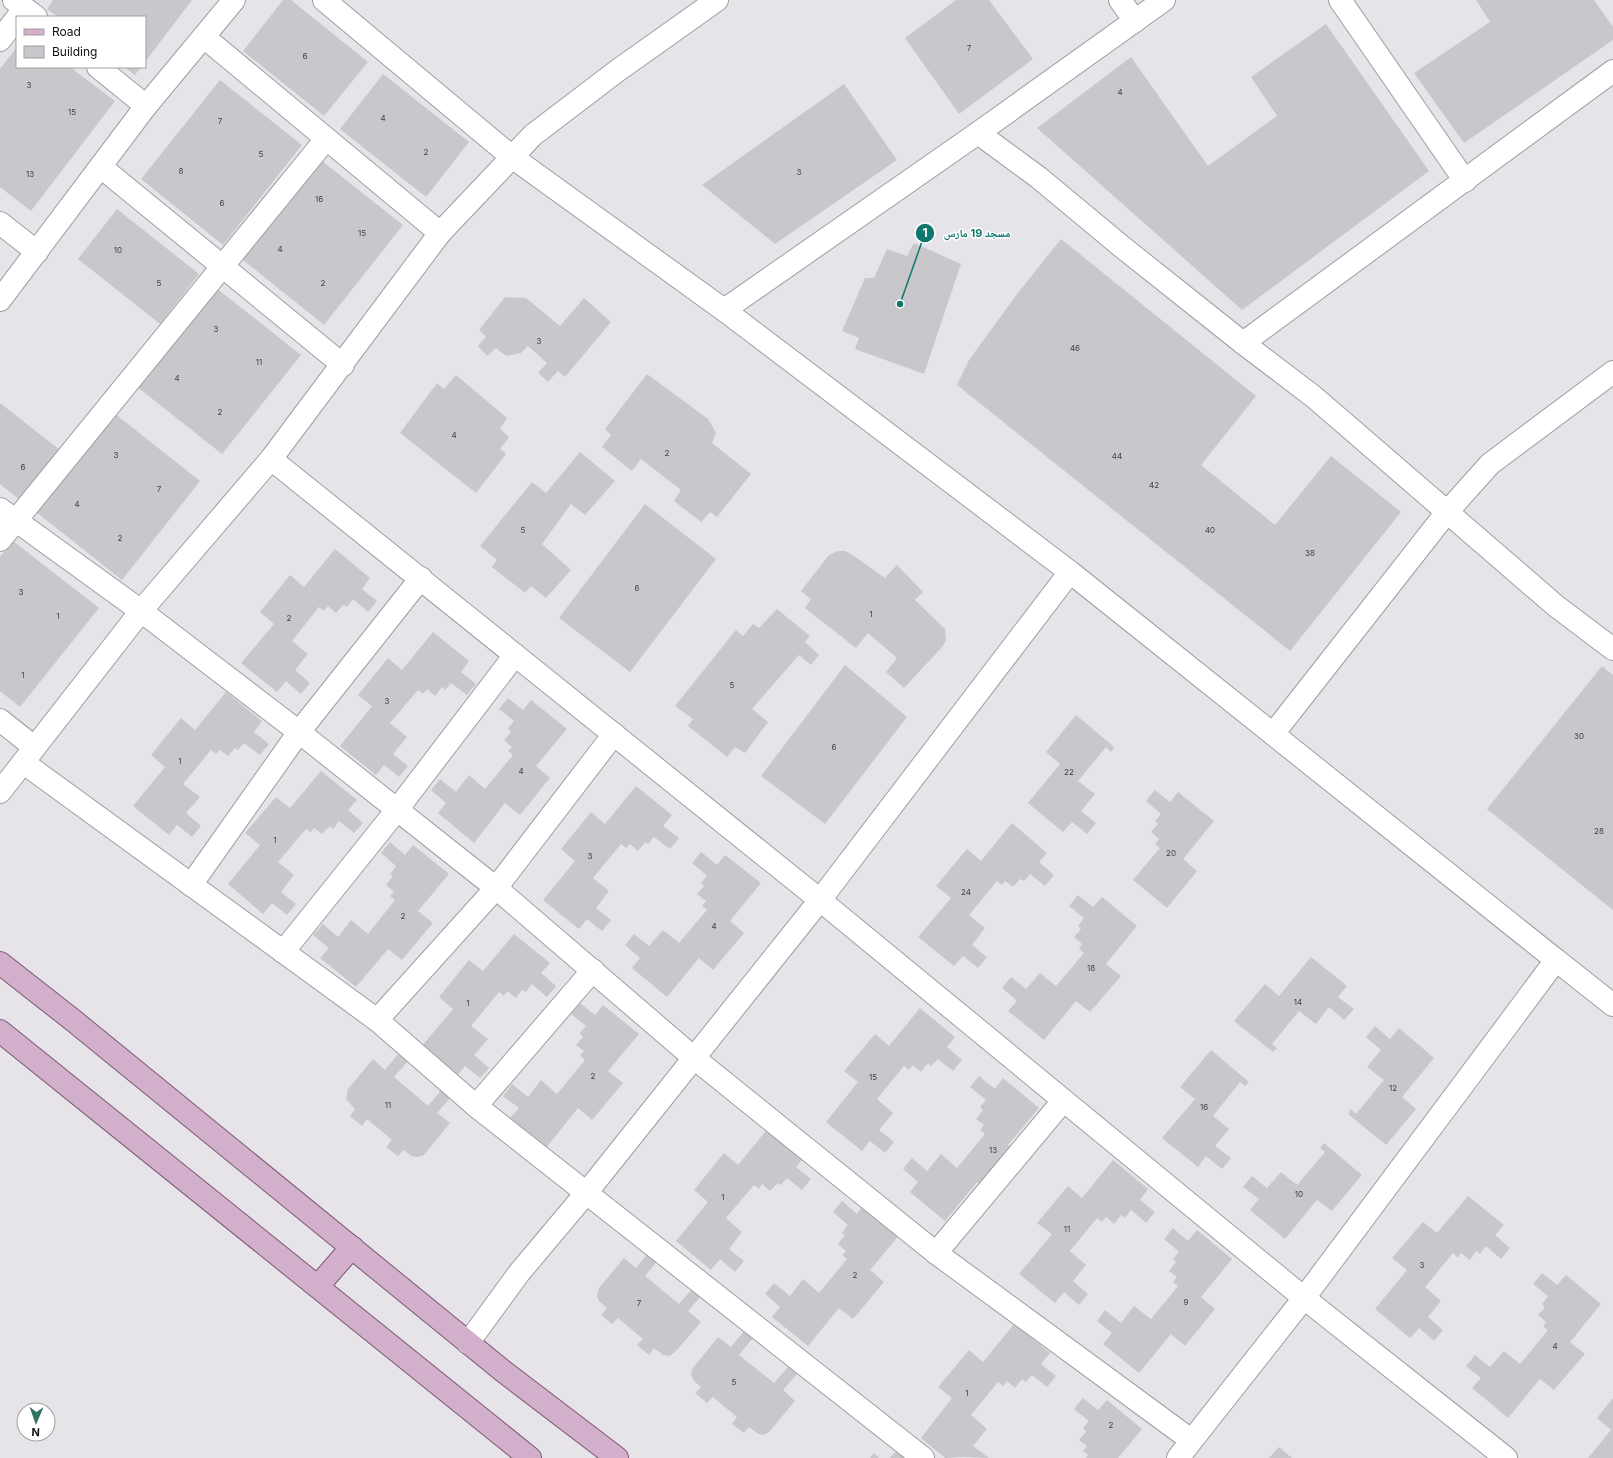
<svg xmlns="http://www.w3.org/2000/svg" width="1613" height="1458" viewBox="0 0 1613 1458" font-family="Inter,'Noto Naskh Arabic',sans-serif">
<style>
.building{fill:#c8c8cc}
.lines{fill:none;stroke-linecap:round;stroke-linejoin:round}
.minor-casing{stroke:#9f9da1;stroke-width:24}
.major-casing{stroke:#7b5775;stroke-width:24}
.minor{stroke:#fff;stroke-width:22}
.major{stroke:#d2b0cc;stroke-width:22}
.labels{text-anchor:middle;stroke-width:3;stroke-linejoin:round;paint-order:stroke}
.number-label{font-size:8px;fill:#403f40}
.leader{fill:none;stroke:#0f766e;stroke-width:1.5}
.callout-dot{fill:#0f766e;stroke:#fff;stroke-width:1.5}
.mark-label{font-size:12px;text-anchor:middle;font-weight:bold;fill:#fff}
.callout-label{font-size:11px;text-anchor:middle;font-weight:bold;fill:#0f766e;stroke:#fff;stroke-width:3;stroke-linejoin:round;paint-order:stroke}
</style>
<rect width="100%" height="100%" fill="#e6e4e8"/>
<g class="building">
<path d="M53,0H192L145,62V17H58L47,9Z"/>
<path d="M283,0H291L368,62L324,116L243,51Z"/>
<path d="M956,0H989L1033,59L959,114L905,38Z"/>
<path d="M1476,0H1594L1613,27V40L1464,143L1414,73L1490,22Z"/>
<path d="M1326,24L1429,171L1242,310L1037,128L1131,57L1208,166L1277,116L1251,77Z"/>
<path d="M17,47V67H70L115,101L31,211L0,187V69Z"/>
<path d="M124,67H141L135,75Z"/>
<path d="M383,74L469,142L426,197L340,129Z"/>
<path d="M220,80L302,145L223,245L141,179Z"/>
<path d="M844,84L897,160L775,244L702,185Z"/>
<path d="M317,157L403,225L324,325L238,256Z"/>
<path d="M117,209L199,274L160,324L78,259Z"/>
<path d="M1061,239L1256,396L1201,465L1275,525L1331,456L1401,512L1290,651L957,385L969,360L1017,294Z"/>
<path d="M914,243L961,264L924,374L855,349L859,338L842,331L865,278H874L887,249L907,256Z"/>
<path d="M215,287L301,355L222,454L136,386Z"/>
<path d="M505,297L526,298L560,326L584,298L611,322L565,377L558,371L548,382L538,373L547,363L528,346L521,353L506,356L496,348L487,356L478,346L486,337L479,330Z"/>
<path d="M647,374L708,419L716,433L712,443L751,474L717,517L710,512L701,522L674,501L681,490L641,459L632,471L602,447L611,435L605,429Z"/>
<path d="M456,375L507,418L500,429L509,437L500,449L506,454L476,493L400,433L437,383L444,389Z"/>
<path d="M0,403L60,450L20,500L0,484Z"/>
<path d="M114,413L200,481L122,580L36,512Z"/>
<path d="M580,452L615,481L585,515L571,504L542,544L571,570L546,598L531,586L525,593L492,567L497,560L480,546L532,482L546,493Z"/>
<path d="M645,504L716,559L630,672L559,618Z"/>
<path d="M13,541L99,608L20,707L0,691V557Z"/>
<path d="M335,549L370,578L362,589L377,601L368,612L353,599L347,607L343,605L336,613L328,606L324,611L319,607L292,641L308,654L295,670L310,683L301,694L286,681L277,692L241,663L274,624L260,612L290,575L304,587Z"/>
<path d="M845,551L851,554L885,578L897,565L923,592L915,600L945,629L946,640L943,646L904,688L886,672L897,658L868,633L856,648L805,608L811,599L801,591L829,555L838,551Z"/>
<path d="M777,609L810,636L805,642L819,655L811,665L799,655L752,709L768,722L745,753L735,747L727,757L688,726L693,719L675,706L736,630L743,636L753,624L759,628Z"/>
<path d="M433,632L469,661L461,672L476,684L467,695L451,683L445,690L442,687L435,696L427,689L423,694L418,690L390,723L407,737L393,754L408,766L399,777L384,765L376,775L340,746L372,706L358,695L388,658L402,670Z"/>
<path d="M845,665L907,717L825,824L761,776Z"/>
<path d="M1602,666L1613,675V910L1487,809Z"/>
<path d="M226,692L262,721L254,732L269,744L260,755L244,743L238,750L235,748L228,756L220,750L216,754L211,750L183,784L200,797L186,813L201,826L192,837L177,825L169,835L133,806L165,767L151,755L181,718L195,730Z"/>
<path d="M508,698L523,710L531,700L567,729L536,766L550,778L520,815L505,803L474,843L438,813L446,803L431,790L440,779L456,792L469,775L485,789L513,755L508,751L512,747L504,740L511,732L508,728L514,721L499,709Z"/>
<path d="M1076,715L1114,747L1111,752L1106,747L1078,781L1095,794L1081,811L1096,823L1087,834L1072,822L1063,832L1028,803L1060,764L1046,752Z"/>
<path d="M321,771L357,800L348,810L363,823L354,833L339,821L333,829L330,826L322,834L314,828L311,832L306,829L278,862L294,875L281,892L296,904L287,915L272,903L263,914L228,884L260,845L245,833L276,797L290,808Z"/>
<path d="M636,786L672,815L663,826L679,838L670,849L654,837L648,844L645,842L638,851L630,844L626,848L621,844L593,878L609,891L596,908L611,920L602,931L587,919L579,929L543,900L575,861L561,849L591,812L605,824Z"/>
<path d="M1155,790L1170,802L1178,792L1214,821L1183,859L1197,871L1167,908L1133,880L1160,848L1155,844L1159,839L1151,832L1158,824L1155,821L1161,814L1146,801Z"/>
<path d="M1012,823L1047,853L1039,862L1054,875L1045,886L1030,874L1024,881L1020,879L1013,887L1005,881L1002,885L997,881L969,915L985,928L972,945L987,957L978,968L963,956L954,966L918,937L951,898L936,886L967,849L981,861Z"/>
<path d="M390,842L405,855L413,845L449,874L418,911L433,923L402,960L388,949L356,987L320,958L329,948L313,935L323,924L338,937L351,920L368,934L395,900L390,896L394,892L386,885L393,876L390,874L396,866L381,853Z"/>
<path d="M701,852L717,865L725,855L761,883L730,921L744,933L713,970L699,958L667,997L632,968L640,958L625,945L634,934L649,946L663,930L679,943L707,910L702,906L706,901L697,894L704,886L701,883L707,876L692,863Z"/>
<path d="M1078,895L1093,907L1102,897L1137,926L1106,964L1121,976L1090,1012L1076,1001L1044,1040L1008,1011L1017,1001L1002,988L1011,977L1026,989L1040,973L1056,986L1084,953L1079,949L1082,944L1074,937L1081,929L1078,926L1084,918L1069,906Z"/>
<path d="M514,934L550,963L541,973L556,986L547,997L532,984L526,992L522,990L516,998L507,991L504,996L499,992L471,1026L488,1039L474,1055L489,1068L480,1078L465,1066L456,1077L421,1047L453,1009L439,997L469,960L483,971Z"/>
<path d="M1311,957L1347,986L1338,997L1354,1009L1344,1020L1329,1007L1316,1024L1299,1011L1272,1044L1277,1048L1273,1052L1234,1021L1265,984L1279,996Z"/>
<path d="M580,1003L595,1015L603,1005L639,1034L608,1071L623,1083L592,1120L578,1108L546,1148L510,1118L519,1108L503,1096L512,1084L528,1097L541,1080L557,1094L585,1060L580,1056L584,1051L576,1045L583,1037L580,1033L586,1026L571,1014Z"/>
<path d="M920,1008L955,1037L947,1047L962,1060L953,1071L938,1059L931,1066L928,1063L921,1072L913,1065L909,1070L904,1066L877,1099L893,1113L879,1130L894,1142L885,1153L870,1141L862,1151L826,1122L858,1082L844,1071L875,1034L889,1046Z"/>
<path d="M1375,1026L1390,1039L1399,1028L1434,1058L1402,1097L1416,1109L1386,1145L1348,1114L1351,1109L1356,1114L1384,1080L1367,1067L1381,1050L1366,1037Z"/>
<path d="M1211,1050L1249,1082L1245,1086L1240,1082L1213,1116L1229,1129L1215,1146L1231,1158L1222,1169L1206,1156L1198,1167L1162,1138L1195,1099L1180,1087Z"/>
<path d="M399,1053L408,1061L394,1077L428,1106L442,1089L451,1097L437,1113L450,1123L424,1155L418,1157L411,1156L404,1150L398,1156L386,1147L392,1140L367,1119L362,1126L350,1116L355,1109L346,1099L348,1089L373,1059L385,1070Z"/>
<path d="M979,1076L995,1089L1003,1078L1039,1108L1008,1145L1022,1157L992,1194L977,1182L945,1221L910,1192L918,1182L903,1169L912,1158L927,1171L941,1154L957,1168L985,1134L980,1130L984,1125L976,1119L983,1110L980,1107L986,1100L970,1087Z"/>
<path d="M769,1127L805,1156L796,1167L811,1179L802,1190L787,1178L781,1185L778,1183L770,1191L762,1184L759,1189L754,1185L726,1218L742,1232L729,1249L744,1261L735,1272L720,1259L711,1270L676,1241L708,1202L694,1190L724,1153L738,1165Z"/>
<path d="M1324,1143L1362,1175L1332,1211L1317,1200L1285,1239L1250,1210L1259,1199L1243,1187L1252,1176L1267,1188L1281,1172L1297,1185L1325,1152L1320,1148Z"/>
<path d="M1113,1160L1148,1189L1140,1200L1155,1212L1146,1223L1131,1210L1125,1218L1121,1215L1114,1224L1106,1217L1102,1222L1097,1218L1070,1251L1086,1265L1073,1281L1088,1294L1079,1305L1064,1292L1055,1303L1019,1274L1052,1234L1037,1223L1068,1186L1082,1198Z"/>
<path d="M1468,1196L1504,1225L1495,1235L1510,1248L1501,1259L1486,1246L1480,1254L1476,1251L1470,1260L1461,1253L1458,1258L1453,1253L1425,1287L1441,1301L1428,1317L1443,1330L1434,1341L1419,1328L1410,1338L1375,1309L1407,1270L1392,1258L1423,1222L1437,1233Z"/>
<path d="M842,1201L857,1214L865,1203L901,1233L870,1270L884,1282L853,1319L839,1308L808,1346L772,1317L780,1307L765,1294L774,1283L790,1296L803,1279L819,1293L847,1259L842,1255L846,1251L838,1244L845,1235L842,1233L848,1225L833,1212Z"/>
<path d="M1173,1228L1188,1241L1197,1230L1232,1259L1201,1297L1215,1309L1185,1346L1171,1334L1139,1373L1103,1344L1112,1333L1097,1321L1105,1310L1121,1323L1134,1306L1151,1319L1178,1286L1173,1282L1177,1277L1169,1271L1176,1262L1173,1259L1179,1252L1164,1239Z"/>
<path d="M650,1251L659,1259L645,1276L679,1304L693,1288L702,1295L688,1311L701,1322L675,1352L669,1356L663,1355L654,1348L649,1355L637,1345L643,1339L618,1318L612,1324L601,1315L607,1308L599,1301L597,1296L599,1288L624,1258L636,1268Z"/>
<path d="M1542,1273L1557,1285L1566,1275L1601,1304L1570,1342L1585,1354L1554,1390L1540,1379L1508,1418L1472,1388L1481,1378L1466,1366L1475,1355L1490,1367L1504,1351L1520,1364L1548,1330L1543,1327L1546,1322L1538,1315L1545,1307L1542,1304L1548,1296L1533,1284Z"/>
<path d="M1014,1324L1050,1353L1041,1364L1056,1376L1047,1387L1032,1375L1026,1382L1022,1379L1015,1388L1007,1381L1003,1386L998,1382L971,1415L987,1429L973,1446L989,1458L964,1457L945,1458L921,1438L952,1398L938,1387L969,1350L983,1362Z"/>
<path d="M745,1330L753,1338L739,1355L774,1383L788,1367L797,1374L783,1390L795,1401L770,1431L764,1435L758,1434L749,1427L744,1433L732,1424L737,1417L713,1397L707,1403L695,1393L701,1387L694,1381L691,1375L692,1369L718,1337L731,1347Z"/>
<path d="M1083,1398L1098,1410L1107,1400L1142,1429L1118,1458H1086L1088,1455L1083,1451L1087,1446L1079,1440L1086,1432L1083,1428L1089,1421L1074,1409Z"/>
<path d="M1613,1398V1458H1588L1611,1430L1597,1418Z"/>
<path d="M900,1447L906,1458H890Z"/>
<path d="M1279,1447L1292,1458H1269Z"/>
<path d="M874,1453L879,1458H870Z"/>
</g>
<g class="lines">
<g class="minor-casing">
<g id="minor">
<path d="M14,0L36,17"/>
<path d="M324,0L512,157L724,310L1070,572L1556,960L1304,1298L1178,1458"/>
<path d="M1120,0L1135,21"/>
<path d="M1340,0L1465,181"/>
<path d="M204,37L440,233"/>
<path d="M0,40L17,18"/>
<path d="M98,67L146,106"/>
<path d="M978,133L1038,177L1121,246L1243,343L1314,397L1556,606L1613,649"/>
<path d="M101,167L343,365"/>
<path d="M0,223L37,252"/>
<path d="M0,300L146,106L234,0"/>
<path d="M724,310L978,133L1164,0"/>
<path d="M1243,343L1613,71"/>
<path d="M271,459L820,900L1304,1298L1506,1458"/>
<path d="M0,509L141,611L299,732L496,888L694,1058L936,1253L1191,1440"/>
<path d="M0,540L326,139"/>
<path d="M0,720L34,747"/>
<path d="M1273,734L1447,512L1490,464L1613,372"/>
<path d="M24,763L377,1020L476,1106L923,1458"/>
<path d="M0,792L141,611L271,459L440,233L533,135L617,71L717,0"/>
<path d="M191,885L299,732L421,578"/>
<path d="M283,952L396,811L515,655"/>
<path d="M1556,960L1613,1005"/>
<path d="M377,1020L496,888L614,734"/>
<path d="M476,1106L593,970"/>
<path d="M936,1253L1063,1101"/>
<path d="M468,1343L519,1273L587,1192L820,900L1070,572"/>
</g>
</g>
<g class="major-casing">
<g id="major">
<path d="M0,963L74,1021L503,1371L617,1458"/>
<path d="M0,1031L530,1458"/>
<path d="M318,1286L352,1247"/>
</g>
</g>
<use href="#minor" class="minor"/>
<use href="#major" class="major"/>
</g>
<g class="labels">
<g class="number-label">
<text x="969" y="51">7</text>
<text x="305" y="59">6</text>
<text x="29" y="88">3</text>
<text x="1120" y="95">4</text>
<text x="72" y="115">15</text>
<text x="383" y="121">4</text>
<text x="220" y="124">7</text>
<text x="426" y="155">2</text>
<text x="261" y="157">5</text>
<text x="181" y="174">8</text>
<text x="799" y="175">3</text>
<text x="30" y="177">13</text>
<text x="319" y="202">16</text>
<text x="222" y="206">6</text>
<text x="362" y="236">15</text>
<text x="280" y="252">4</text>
<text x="118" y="253">10</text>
<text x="159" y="286">5</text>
<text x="323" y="286">2</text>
<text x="216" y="332">3</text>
<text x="539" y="344">3</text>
<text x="1075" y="351">46</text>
<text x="259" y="365">11</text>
<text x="177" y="381">4</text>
<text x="220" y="415">2</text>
<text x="454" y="438">4</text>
<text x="667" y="456">2</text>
<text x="116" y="458">3</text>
<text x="1117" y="459">44</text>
<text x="23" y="470">6</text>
<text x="1154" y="488">42</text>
<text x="159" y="492">7</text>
<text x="77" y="507">4</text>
<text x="523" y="533">5</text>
<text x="1210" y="533">40</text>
<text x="120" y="541">2</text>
<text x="1310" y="556">38</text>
<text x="637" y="591">6</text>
<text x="21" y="595">3</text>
<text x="871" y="617">1</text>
<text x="58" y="619">1</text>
<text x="289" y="621">2</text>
<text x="23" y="678">1</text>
<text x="732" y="688">5</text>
<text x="387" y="704">3</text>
<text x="1579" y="739">30</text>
<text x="834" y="750">6</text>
<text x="180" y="764">1</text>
<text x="521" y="774">4</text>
<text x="1069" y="775">22</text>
<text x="1599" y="834">28</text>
<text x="275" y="843">1</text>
<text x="1171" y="856">20</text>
<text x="590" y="859">3</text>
<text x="966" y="895">24</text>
<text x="403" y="919">2</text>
<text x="714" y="929">4</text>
<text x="1091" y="971">18</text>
<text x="1298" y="1005">14</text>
<text x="468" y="1006">1</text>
<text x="593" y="1079">2</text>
<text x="873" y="1080">15</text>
<text x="1393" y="1091">12</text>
<text x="388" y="1108">11</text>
<text x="1204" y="1110">16</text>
<text x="993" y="1153">13</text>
<text x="1299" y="1197">10</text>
<text x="723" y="1200">1</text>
<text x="1067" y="1232">11</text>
<text x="1422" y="1268">3</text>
<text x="855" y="1278">2</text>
<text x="1186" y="1305">9</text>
<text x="639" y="1306">7</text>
<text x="1555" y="1349">4</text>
<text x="734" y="1385">5</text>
<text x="967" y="1396">1</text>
<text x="1111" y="1428">2</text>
</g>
</g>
<path class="leader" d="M900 304L925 233"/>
<g class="callout-dot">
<circle cx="900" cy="304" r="4"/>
<circle cx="925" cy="233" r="10"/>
</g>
<g class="mark-label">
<text x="925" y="237">1</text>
</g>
<g class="callout-label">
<text x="977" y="237">مسجد 19 مارس</text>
</g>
<rect x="16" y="16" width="130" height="52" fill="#ffffff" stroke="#a0a0a0"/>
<rect x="24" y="29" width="20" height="6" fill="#d2b0cc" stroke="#a0a0a0"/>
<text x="52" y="36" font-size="12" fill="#121112">Road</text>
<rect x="24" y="46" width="20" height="12" fill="#c8c8cc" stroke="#a0a0a0"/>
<text x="52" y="56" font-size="12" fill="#121112">Building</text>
<g transform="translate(36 1422) rotate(182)"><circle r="19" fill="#ffffff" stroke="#a0a0a0"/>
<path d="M0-3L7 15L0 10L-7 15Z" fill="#307263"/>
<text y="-6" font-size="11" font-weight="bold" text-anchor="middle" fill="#121112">N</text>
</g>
</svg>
